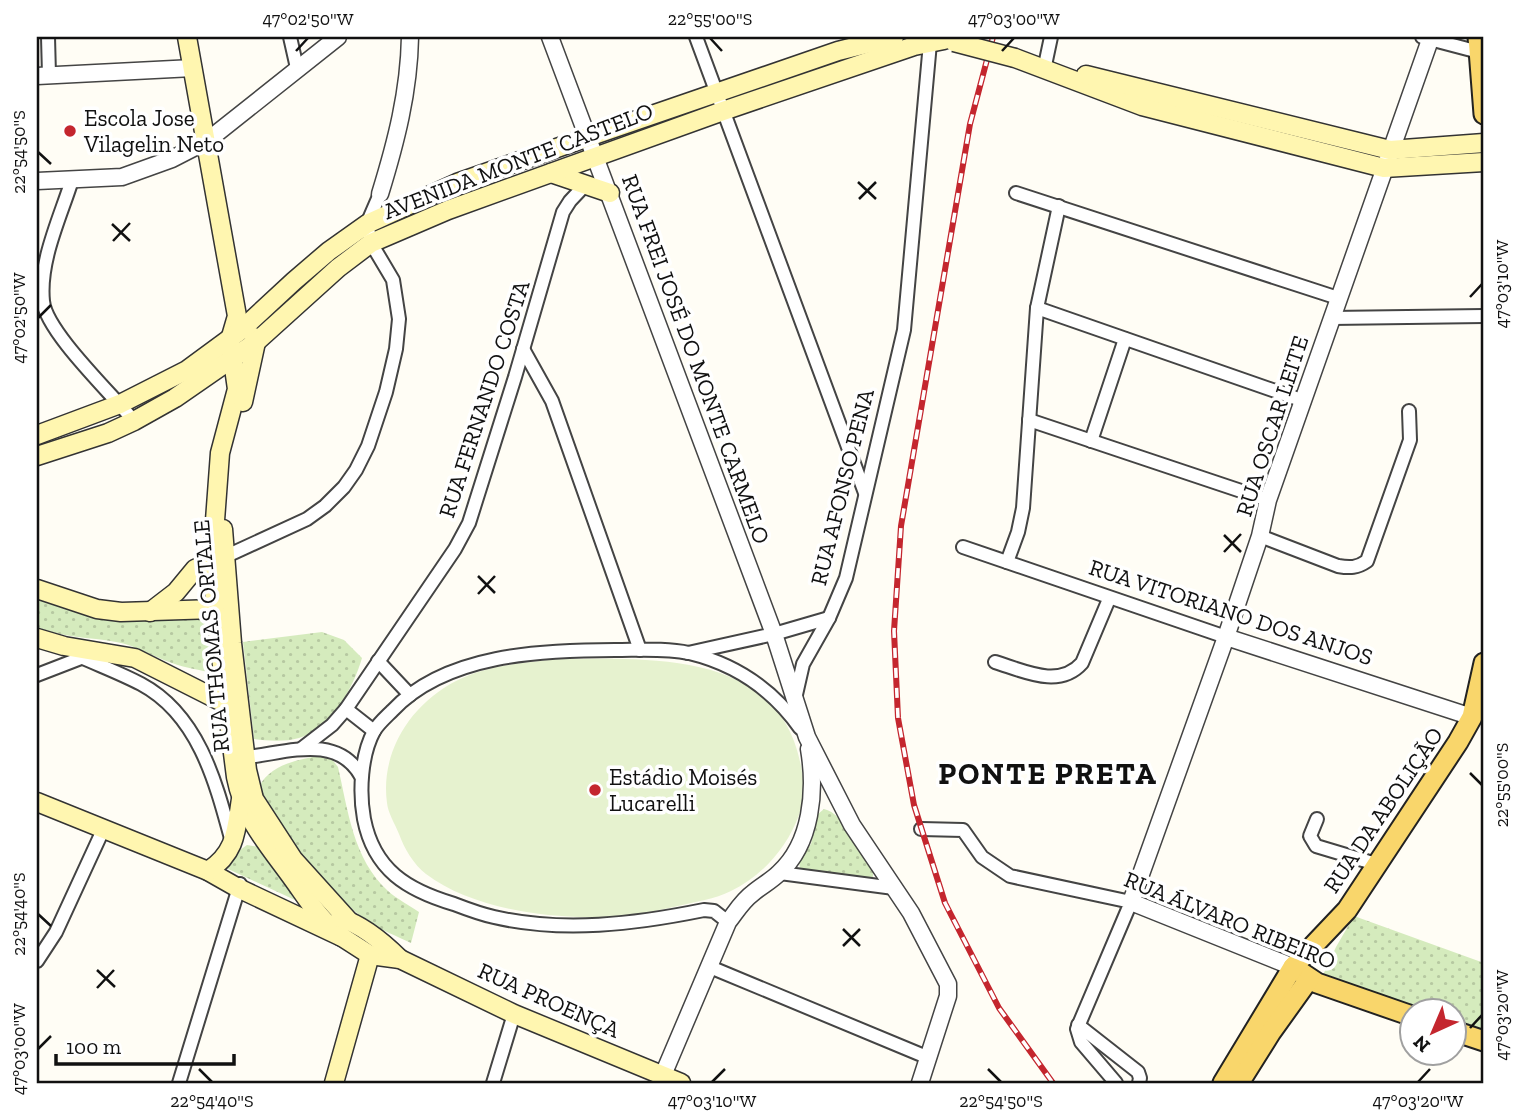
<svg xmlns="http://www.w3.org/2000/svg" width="1521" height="1120" viewBox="0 0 1521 1120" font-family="'Zilla Slab',serif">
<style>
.park{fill:url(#park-dots)}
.pitch{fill:#e6f2cf}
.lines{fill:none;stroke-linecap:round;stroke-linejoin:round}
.minor-casing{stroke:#444;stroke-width:16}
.tertiary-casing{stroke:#444;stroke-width:19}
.secondary-casing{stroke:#333;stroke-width:21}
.primary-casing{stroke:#222;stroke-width:23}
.minor{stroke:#fff;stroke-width:12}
.tertiary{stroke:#fff;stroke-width:16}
.secondary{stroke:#fff6b0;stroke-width:18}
.primary{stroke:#f9d66b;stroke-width:19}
.rail-casing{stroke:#c4262e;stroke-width:6}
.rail{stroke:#fff;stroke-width:3.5;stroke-dasharray:10;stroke-linecap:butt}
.secondary-bridge-casing{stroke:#333;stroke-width:21;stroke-linecap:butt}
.secondary-bridge{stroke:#fff6b0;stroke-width:18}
.ticks{fill:none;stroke:#111;stroke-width:2.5}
.poi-dot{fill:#c4262e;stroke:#fff;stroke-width:2.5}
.labels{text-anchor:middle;stroke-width:7;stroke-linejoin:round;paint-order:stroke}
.poi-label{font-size:23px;fill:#111;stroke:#fff;text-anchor:start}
.street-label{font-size:23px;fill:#111;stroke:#fff}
.district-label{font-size:30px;font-weight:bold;letter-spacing:2px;fill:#111;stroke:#fff}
.neatline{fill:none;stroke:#111;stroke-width:2.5}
.ticks-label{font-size:18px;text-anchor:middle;fill:#111}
</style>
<defs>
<pattern id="park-dots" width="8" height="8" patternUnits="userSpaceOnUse" patternTransform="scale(1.75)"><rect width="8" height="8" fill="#d5ebbd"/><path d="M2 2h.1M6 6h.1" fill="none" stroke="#b6c8a1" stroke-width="1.8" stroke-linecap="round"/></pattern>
</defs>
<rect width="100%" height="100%" fill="#fffdf5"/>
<g class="park">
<path d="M37,596L207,615L214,673C200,670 185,668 172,663C153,657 136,645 116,642C89,637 63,638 37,627Z"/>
<path d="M322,632L344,640L362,658C353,688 332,728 299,738C285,742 268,741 254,739L243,642Z"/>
<path d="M323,755L331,758L338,767C348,810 353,859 388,891C397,899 409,905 419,912L411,943C397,936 380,930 367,921C329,893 275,830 259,787C271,763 299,760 323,755Z"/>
<path d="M824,809C844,813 862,854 873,871V877L868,881L805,874L800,869L799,861L811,844L818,814Z"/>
<path d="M247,845L260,847L268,856L295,900L226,868L236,853Z"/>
<path d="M1354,916L1484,963V1034L1455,1023L1454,1012L1422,1011L1323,975L1336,947Z"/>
</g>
<path class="pitch" d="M558,659C641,659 767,649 797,750C803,771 807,794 799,815C787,848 762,876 731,891C715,899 695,902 678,906C663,909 649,913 634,914C572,923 477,913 426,874C414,865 404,848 399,834C395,824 388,813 387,803C380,752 411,704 456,681C487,665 523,663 558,659Z"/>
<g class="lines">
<g class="minor-casing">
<g id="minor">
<path d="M48,37L49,75"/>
<path d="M290,37L297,68"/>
<path d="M696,37L865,493"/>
<path d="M1422,37L1479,52"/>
<path d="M1044,70L1051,37"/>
<path d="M72,180C60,218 39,261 43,301C46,332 113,395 134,421"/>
<path d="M1016,193L1338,298"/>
<path d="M1037,308L1304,401"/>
<path d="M1331,318L1484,316"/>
<path d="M523,349L552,401L640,650"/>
<path d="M1029,420L1268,500"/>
<path d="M1091,441L1125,339"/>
<path d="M1260,536L1338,566C1350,568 1357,568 1367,561L1410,440L1409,411"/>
<path d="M963,547L1226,637"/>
<path d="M220,559L307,519L325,506L344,487L356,470L368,446L386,392L396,349L399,319L393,280L371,243L367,224L380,194"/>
<path d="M1007,562L1018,532L1023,508L1037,308L1059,206"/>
<path d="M688,653L774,634L829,618"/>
<path d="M81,657C101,666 122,674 141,684C199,715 216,783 232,842"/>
<path d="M378,661L410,695"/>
<path d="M995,662C1024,671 1059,689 1082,663L1109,599"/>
<path d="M37,675L81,658L84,650"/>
<path d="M795,699L803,664L829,618L846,578L904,330L930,43"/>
<path d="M346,709L374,731"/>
<path d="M301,749L332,725L346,709L455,549L469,523L515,377L563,212L570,201L586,184"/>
<path d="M242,753L247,757C286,753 337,733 361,776"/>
<path d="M1317,819L1310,836L1316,846L1376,864"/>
<path d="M921,829L963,830L982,857L1010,876L1131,902L1077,1029L1081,1042L1116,1083"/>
<path d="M780,873L894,888"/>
<path d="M728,922L714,911L704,910C635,924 563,933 494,917C480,914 467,909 454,904C407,890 374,870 364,819C359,792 361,755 374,731C378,724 386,717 392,711C445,654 542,650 615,650C639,650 666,648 689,653C735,664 773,690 800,728"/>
<path d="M37,961L56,932L103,830"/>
<path d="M710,967L929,1058"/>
<path d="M1078,1025L1138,1072L1140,1078L1139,1083"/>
<path d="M179,1083L240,884"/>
<path d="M493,1083L514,1014"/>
</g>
</g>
<g class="tertiary-casing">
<g id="tertiary">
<path d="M550,37L774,634L807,737L852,825L911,913L948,984V996L920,1083"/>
<path d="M37,76L193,68"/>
<path d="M37,181L122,177L172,159L207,141L338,37"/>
<path d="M380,194C396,142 409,92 410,37"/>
<path d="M1226,637L1472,717"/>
<path d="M1293,967L1131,902L1226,637L1260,536L1268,500L1431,37"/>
<path d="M663,1075L728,922C736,912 742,901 753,893C761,886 771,881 779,873C812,843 816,790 809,749"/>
</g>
</g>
<g class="secondary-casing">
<g id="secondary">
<path d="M187,37L237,316L230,340L237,389L220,453L212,561L217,626L236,777C244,818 266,842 290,875C307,898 319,920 342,937"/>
<path d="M1015,58L1142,106L1384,168L1484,162"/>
<path d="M1086,75L1390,150L1484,143"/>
<path d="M551,173L610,193"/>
<path d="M243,402L256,342L254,337"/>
<path d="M37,435L120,404L187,370L240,331L294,281L329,251L367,224L457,183L588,137L838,51L894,37"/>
<path d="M37,456L108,433L134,421L175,398L256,342L338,268L371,243L448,210L723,111L914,46L944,40"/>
<path d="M223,529L232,643L247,770L254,799L293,859L349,921"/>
<path d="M37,589L97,609L121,612L215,609"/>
<path d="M150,612L176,592L195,569L212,561"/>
<path d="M37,638L64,646L135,658L226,704"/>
<path d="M37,802L208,871L238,888L342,937L370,955L400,959L514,1014L681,1083"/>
<path d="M208,871C236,853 236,831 241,799"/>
<path d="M340,918C363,925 383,942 400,959"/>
<path d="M334,1083L370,955"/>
</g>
</g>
<g class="primary-casing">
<g id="primary">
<path d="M1478,37L1484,114"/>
<path d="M1293,967L1317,983L1412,1016"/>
<path d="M1454,1031L1484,1041"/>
<path d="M1223,1083L1293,967L1347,910L1458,742L1472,717L1484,663"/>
<path d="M1239,1083L1271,1032L1309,979"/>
</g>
</g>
<use href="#minor" class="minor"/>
<use href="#tertiary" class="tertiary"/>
<use href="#secondary" class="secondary"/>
<use href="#primary" class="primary"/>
<g class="rail-casing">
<path id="rail" d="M993,37L970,124L901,526L894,631L898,718L914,805L945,903L999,1008L1053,1083"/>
</g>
<use href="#rail" class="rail"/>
<g class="secondary-bridge-casing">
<path id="secondary-bridge" d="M954,42L1015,58"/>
</g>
<use href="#secondary-bridge" class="secondary-bridge"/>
</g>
<path class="ticks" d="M710,38L722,51M296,51L308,38M1002,51L1014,38M38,152L51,164M858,182L876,199M859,199L876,182M112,224L130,241M113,241L130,223M1470,297L1482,284M38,318L51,305M1224,535L1241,552M1224,552L1241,534M478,576L495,593M478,594L495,576M1470,773L1482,785M38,914L51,926M843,929L860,946M843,946L860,929M97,970L115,987M97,988L114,970M1470,1028L1482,1015M38,1049L51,1036M199,1069L212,1082M988,1069L1001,1082M712,1082L725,1069M1418,1082L1430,1069"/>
<g class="poi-dot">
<circle cx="70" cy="131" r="7"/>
<circle cx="595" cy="790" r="7"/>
</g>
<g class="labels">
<g class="poi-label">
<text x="84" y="126">Escola Jose<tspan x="84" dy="26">Vilagelin Neto</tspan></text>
<text x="609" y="785">Estádio Moisés<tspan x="609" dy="26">Lucarelli</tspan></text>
</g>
<g class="street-label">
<text transform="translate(518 161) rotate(-21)" y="8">AVENIDA MONTE CASTELO</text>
<text transform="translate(696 359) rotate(70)" y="8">RUA FREI JOSÉ DO MONTE CARMELO</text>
<text transform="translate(484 399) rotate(-72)" y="8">RUA FERNANDO COSTA</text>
<text transform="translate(1272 426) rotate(-72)" y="8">RUA OSCAR LEITE</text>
<text transform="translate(842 487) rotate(-76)" y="8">RUA AFONSO PENA</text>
<text transform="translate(1231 612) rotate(18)" y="8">RUA VITORIANO DOS ANJOS</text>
<text transform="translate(211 636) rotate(-95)" y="8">RUA THOMAS ORTALE</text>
<text transform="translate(1383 810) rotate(-56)" y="8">RUA DA ABOLIÇÃO</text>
<text transform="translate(1230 920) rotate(22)" y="8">RUA ÁLVARO RIBEIRO</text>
<text transform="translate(549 1000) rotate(24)" y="8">RUA PROENÇA</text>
</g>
<g class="district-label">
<text x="1048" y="784">PONTE PRETA</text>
</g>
</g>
<rect width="1521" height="1120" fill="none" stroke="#ffffff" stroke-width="77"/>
<g transform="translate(1433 1032) rotate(224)"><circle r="33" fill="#ffffff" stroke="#a0a0a0" stroke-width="2"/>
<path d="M0-5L12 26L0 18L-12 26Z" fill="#c4262e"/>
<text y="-10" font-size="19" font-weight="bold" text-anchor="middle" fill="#111111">N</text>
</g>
<path d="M56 1054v10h178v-10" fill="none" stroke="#111111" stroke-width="3.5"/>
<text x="66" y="1054" font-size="21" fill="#111111" stroke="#ffffff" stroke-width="5" paint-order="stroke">100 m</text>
<rect x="38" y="38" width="1444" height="1044" class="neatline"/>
<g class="ticks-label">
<text x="308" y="25">47°02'50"W</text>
<text x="710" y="25">22°55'00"S</text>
<text x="1014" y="25">47°03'00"W</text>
<text transform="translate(19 152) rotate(-90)" y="6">22°54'50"S</text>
<text transform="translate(1502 284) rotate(-90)" y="6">47°03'10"W</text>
<text transform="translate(19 318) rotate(-90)" y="6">47°02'50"W</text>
<text transform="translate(1502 785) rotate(-90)" y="6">22°55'00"S</text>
<text transform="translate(19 914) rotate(-90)" y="6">22°54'40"S</text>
<text transform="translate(1502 1015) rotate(-90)" y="6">47°03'20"W</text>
<text transform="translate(19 1049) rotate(-90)" y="6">47°03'00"W</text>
<text x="212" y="1107">22°54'40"S</text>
<text x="712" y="1107">47°03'10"W</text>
<text x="1001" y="1107">22°54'50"S</text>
<text x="1418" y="1107">47°03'20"W</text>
</g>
</svg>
